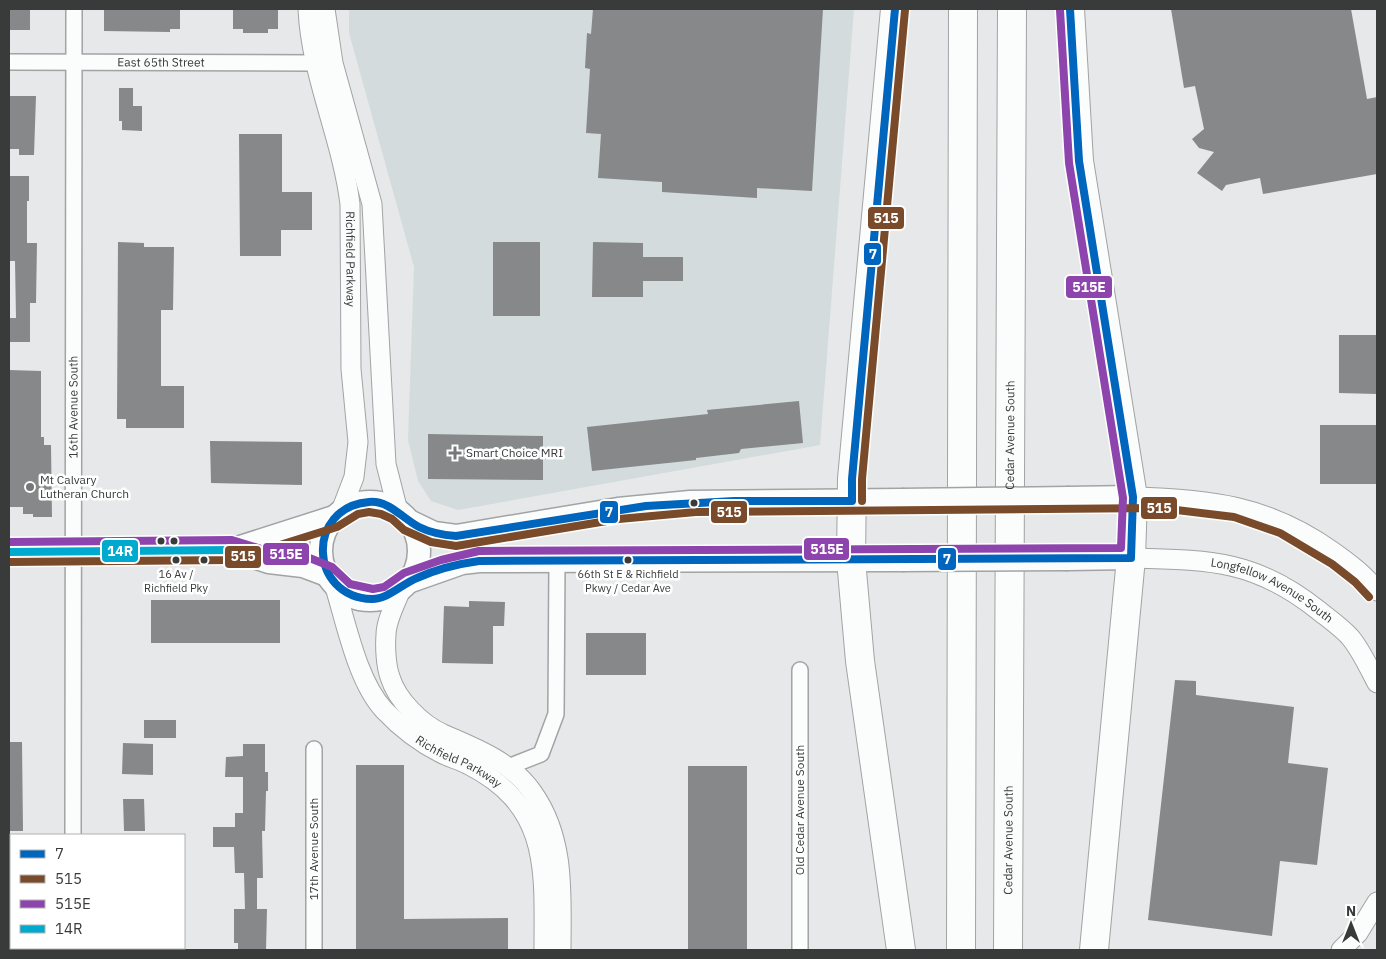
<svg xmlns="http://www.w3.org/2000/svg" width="1386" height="959" viewBox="0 0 1386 959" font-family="'IBM Plex Sans',sans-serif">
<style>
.built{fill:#d3dbdd}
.building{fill:#868889}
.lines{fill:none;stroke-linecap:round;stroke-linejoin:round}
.minor-casing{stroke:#a2a3a4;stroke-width:18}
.tertiary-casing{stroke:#a2a3a4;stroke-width:21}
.secondary-casing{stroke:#a2a3a4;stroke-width:25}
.motorway-casing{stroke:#a2a3a4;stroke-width:30}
.minor{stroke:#fbfcfc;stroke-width:15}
.tertiary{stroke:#fbfcfc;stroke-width:19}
.secondary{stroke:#fbfcfc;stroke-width:22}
.motorway{stroke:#fbfcfc;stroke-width:28}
.secondary-bridge-casing{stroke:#a2a3a4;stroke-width:25;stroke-linecap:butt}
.secondary-bridge{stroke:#fbfcfc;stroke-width:22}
.bus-1-casing{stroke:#fff;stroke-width:11}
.bus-2-casing{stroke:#fff;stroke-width:11}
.bus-3-casing{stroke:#fff;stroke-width:11}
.bus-4-casing{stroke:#fff;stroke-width:11}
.bus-1{stroke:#0065bd;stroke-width:8}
.bus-2{stroke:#7a4b2a;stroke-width:8}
.bus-3{stroke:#8e44ad;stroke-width:8}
.bus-4{stroke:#00a9ce;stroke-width:8}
.poi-dot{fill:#767878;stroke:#fff;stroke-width:2}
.bus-dot{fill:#393b3b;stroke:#fff;stroke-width:2}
.labels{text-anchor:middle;stroke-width:5;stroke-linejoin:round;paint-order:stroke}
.bus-label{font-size:11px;fill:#393b3b;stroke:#fff}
.street-label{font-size:12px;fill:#393b3b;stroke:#fff}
.poi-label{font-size:12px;fill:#393b3b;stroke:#fff;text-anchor:start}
.line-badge{stroke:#fff;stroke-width:2}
.badge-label{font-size:14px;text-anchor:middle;font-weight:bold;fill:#fff}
</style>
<rect width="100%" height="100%" fill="#e6e8e9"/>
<path class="built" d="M349,9H854L820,445L458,510L431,501L418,481L408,440L414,267L349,33Z"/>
<g class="building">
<rect x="9" y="9" width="21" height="21"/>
<path d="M104,9H180V29H170V32L104,31Z"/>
<path d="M233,9H278V29H268V33H243V29H233Z"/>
<path d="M593,9H823L812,191L757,188V198L662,192V182L598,178L601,134L586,133L590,69L585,68L587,33L591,34Z"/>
<path d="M1171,9H1351L1367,99L1377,97V174L1263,194L1260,178L1226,185L1222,191L1197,173L1214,152L1199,148L1192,139L1204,129L1195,86L1184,88Z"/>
<path d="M119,88H133V106H142V131L122,130V121H119Z"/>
<path d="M9,96H36L34,155H19V149H9Z"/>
<path d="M239,134H282V192H312V230H281V256H240Z"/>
<path d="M9,176H29V201H27V243H37L36,303H30V342H9V318H16L15,261H9Z"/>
<path d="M118,242L144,243V247H174L173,310H161V386H184V428H126V419H117Z"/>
<rect x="493" y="242" width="47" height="74"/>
<path d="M593,242L643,243V257H683V281H643V297H592Z"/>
<path d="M1339,335H1377V394L1339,393Z"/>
<path d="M9,370L41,371V437H44V445H51L52,517H33V514H23V507H9Z"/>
<path d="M799,401L803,443L741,449L739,453L696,458V460L592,471L587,427L708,414L707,410Z"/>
<rect x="1320" y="425" width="57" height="59"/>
<path d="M428,434L543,436V480L428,479Z"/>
<path d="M210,441L302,442V485L211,483Z"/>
<rect x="151" y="600" width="129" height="43"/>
<path d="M469,601L505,602L504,626H493V664L442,663L444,606L469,607Z"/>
<rect x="586" y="633" width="60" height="42"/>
<path d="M1175,680L1196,681V695L1294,707L1288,763L1328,768L1317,865L1280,861L1272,936L1148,920Z"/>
<rect x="144" y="720" width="32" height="18"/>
<path d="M9,742H22L23,831H9Z"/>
<path d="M123,743L153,744V775L122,774Z"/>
<path d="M243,744H265V772H268V791H266L265,831H262L263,878H257V909H267L266,950H238V943H234V909H245L244,873H235L234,847H213V827H235V813H243V777H225L226,757L243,756Z"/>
<path d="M356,765H404V919L508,918V950H356Z"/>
<rect x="688" y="766" width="59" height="184"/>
<path d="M123,799H144L145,831H124Z"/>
</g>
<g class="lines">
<g class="minor-casing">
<g id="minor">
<path id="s1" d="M9,62L315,63"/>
<path d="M314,749V950"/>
<path d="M508,767L541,754L556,714L557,561"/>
<path id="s2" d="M73,835L74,9"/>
<path d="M72,950V948"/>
<path d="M800,950V670"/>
</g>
</g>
<g class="tertiary-casing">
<g id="tertiary">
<path id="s3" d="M308,9C311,76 342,138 350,204L351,369L358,442L354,477L341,511"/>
<path d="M325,9L333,63L372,204L386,464L398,511"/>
<path d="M1133,497C1209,499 1267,505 1332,551C1349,563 1365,575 1377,591"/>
<path id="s4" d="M1131,558C1208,560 1254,559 1318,610C1328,618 1341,627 1350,637C1361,650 1369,668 1377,683"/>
<path id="s5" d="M334,584C346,622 357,681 384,710C401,728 419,742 441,753C450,758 460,760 469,765C551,807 544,870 544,950"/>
<path d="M401,589C396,603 386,620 386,635C385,647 386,666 390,677C397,700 421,724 443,734C476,748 512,762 533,793C566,840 561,896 561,950"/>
<path d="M1341,950L1358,933L1377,902"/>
</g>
</g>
<g class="secondary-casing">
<g id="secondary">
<path d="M1069,498L1133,497"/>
<circle cx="370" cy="551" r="49"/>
<path d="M409,521L434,533L456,536L618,509L690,502L902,500"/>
<path d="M231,550L269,562L303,566L327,575"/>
<path d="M9,552L231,550L334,517"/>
<path d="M1068,559L1131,558"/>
<path d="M408,582L462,563L479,561L902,560"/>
</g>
</g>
<g class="motorway-casing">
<g id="motorway">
<path d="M895,9L852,479L851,560L860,661L901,950"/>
<path d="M1070,9L1079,161L1133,497L1131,558L1094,950"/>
<path d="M961,950L963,9"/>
<path id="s6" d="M1008,950L1012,9"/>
</g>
</g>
<use href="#minor" class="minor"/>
<use href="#tertiary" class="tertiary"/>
<use href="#secondary" class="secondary"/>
<use href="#motorway" class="motorway"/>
<g class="secondary-bridge-casing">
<g id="secondary-bridge">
<path d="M902,500L1069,498"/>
<path d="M902,560L1068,559"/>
</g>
</g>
<use href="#secondary-bridge" class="secondary-bridge"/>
<g class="bus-1-casing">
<path id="bus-1" d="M895,9L852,479V501H734L646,506L456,536C443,535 431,533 419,527C403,519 389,500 369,502C306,507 308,597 372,599C388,599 402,584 417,578C437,569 457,564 479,561L1131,558L1133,497L1079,161L1070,9"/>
</g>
<g class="bus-2-casing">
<g id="bus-2">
<path d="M862,501V479L905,10"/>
<path d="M9,562L232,560L337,527L358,514L369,512L381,514L392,519L404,530L431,542L456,546L619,519L696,512L1160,508L1234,517L1280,533L1332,564L1355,582L1369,597"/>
</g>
</g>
<g class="bus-3-casing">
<path id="bus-3" d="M9,542L232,540L271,552L307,557L332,567L350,584L373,589L384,587L404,573L441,560L479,551L1121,548L1123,498L1069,163L1060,10"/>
</g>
<g class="bus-4-casing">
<path id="bus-4" d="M9,552L231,550"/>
</g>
<use href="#bus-1" class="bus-1"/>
<use href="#bus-2" class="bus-2"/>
<use href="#bus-3" class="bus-3"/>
<use href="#bus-4" class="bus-4"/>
</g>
<g class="poi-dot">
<path d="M452.5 445.5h5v5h5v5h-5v5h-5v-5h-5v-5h5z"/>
<circle cx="30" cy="487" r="5"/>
</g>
<g class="bus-dot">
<circle cx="694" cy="503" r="4.5"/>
<circle cx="161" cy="541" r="4.5"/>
<circle cx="174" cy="541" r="4.5"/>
<circle cx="176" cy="560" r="4.5"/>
<circle cx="204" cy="560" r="4.5"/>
<circle cx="628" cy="560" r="4.5"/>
</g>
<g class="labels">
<g class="bus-label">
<text x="176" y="578">16 Av /<tspan x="176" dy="14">Richfield Pky</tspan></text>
<text x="628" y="578">66th St E &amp; Richfield<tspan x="628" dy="14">Pkwy / Cedar Ave</tspan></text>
</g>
<g class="street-label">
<text dy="4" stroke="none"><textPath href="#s1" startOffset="152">East 65th Street</textPath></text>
<text dy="4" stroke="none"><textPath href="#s3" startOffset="255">Richfield Parkway</textPath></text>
<text dy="4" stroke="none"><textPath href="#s2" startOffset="428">16th Avenue South</textPath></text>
<text dy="4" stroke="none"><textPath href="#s6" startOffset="515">Cedar Avenue South</textPath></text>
<text dy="4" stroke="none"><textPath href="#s4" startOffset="148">Longfellow Avenue South</textPath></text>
<text dy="4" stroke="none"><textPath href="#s5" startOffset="228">Richfield Parkway</textPath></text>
<text transform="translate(800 810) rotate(-90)" y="4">Old Cedar Avenue South</text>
<text dy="4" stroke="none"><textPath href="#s6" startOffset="110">Cedar Avenue South</textPath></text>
<text transform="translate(314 849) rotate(-90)" y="4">17th Avenue South</text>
</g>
<g class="poi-label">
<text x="466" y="457">Smart Choice MRI</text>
<text x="40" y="484">Mt Calvary<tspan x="40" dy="14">Lutheran Church</tspan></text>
</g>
</g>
<g class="line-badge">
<rect x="867" y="206" width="38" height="24" rx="5" fill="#7a4b2a"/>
<rect x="863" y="242" width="19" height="24" rx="5" fill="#0065bd"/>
<rect x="1065" y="275" width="48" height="24" rx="5" fill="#8e44ad"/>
<rect x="1140" y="496" width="38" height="24" rx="5" fill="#7a4b2a"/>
<rect x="710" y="500" width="38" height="24" rx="5" fill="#7a4b2a"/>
<rect x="599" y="500" width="20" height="24" rx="5" fill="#0065bd"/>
<rect x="803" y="537" width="47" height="24" rx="5" fill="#8e44ad"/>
<rect x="101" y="539" width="38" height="24" rx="5" fill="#00a9ce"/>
<rect x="262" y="542" width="48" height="24" rx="5" fill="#8e44ad"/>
<rect x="224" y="545" width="38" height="24" rx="5" fill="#7a4b2a"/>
<rect x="937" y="547" width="20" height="24" rx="5" fill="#0065bd"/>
</g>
<g class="badge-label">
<text x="886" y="223">515</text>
<text x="873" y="259">7</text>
<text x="1089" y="292">515E</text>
<text x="1159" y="513">515</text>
<text x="729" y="517">515</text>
<text x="609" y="517">7</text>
<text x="827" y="554">515E</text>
<text x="120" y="556">14R</text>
<text x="286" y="559">515E</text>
<text x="243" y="561">515</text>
<text x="947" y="564">7</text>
</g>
<rect width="1386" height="959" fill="none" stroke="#393b3b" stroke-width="20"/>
<rect x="10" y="834" width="175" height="115" fill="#ffffff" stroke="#b0b1b1"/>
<rect x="20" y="850" width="25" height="8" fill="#0065bd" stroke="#b0b1b1"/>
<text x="55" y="859" font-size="15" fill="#393b3b">7</text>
<rect x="20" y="875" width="25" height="8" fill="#7a4b2a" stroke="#b0b1b1"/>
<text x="55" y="884" font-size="15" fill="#393b3b">515</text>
<rect x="20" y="900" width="25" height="8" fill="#8e44ad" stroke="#b0b1b1"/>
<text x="55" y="909" font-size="15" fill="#393b3b">515E</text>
<rect x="20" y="925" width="25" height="8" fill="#00a9ce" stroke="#b0b1b1"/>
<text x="55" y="934" font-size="15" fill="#393b3b">14R</text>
<g transform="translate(1351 924)" stroke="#ffffff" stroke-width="4" paint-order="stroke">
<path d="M0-4L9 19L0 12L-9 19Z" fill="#393b3b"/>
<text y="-8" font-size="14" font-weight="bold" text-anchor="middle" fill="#393b3b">N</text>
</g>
</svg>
